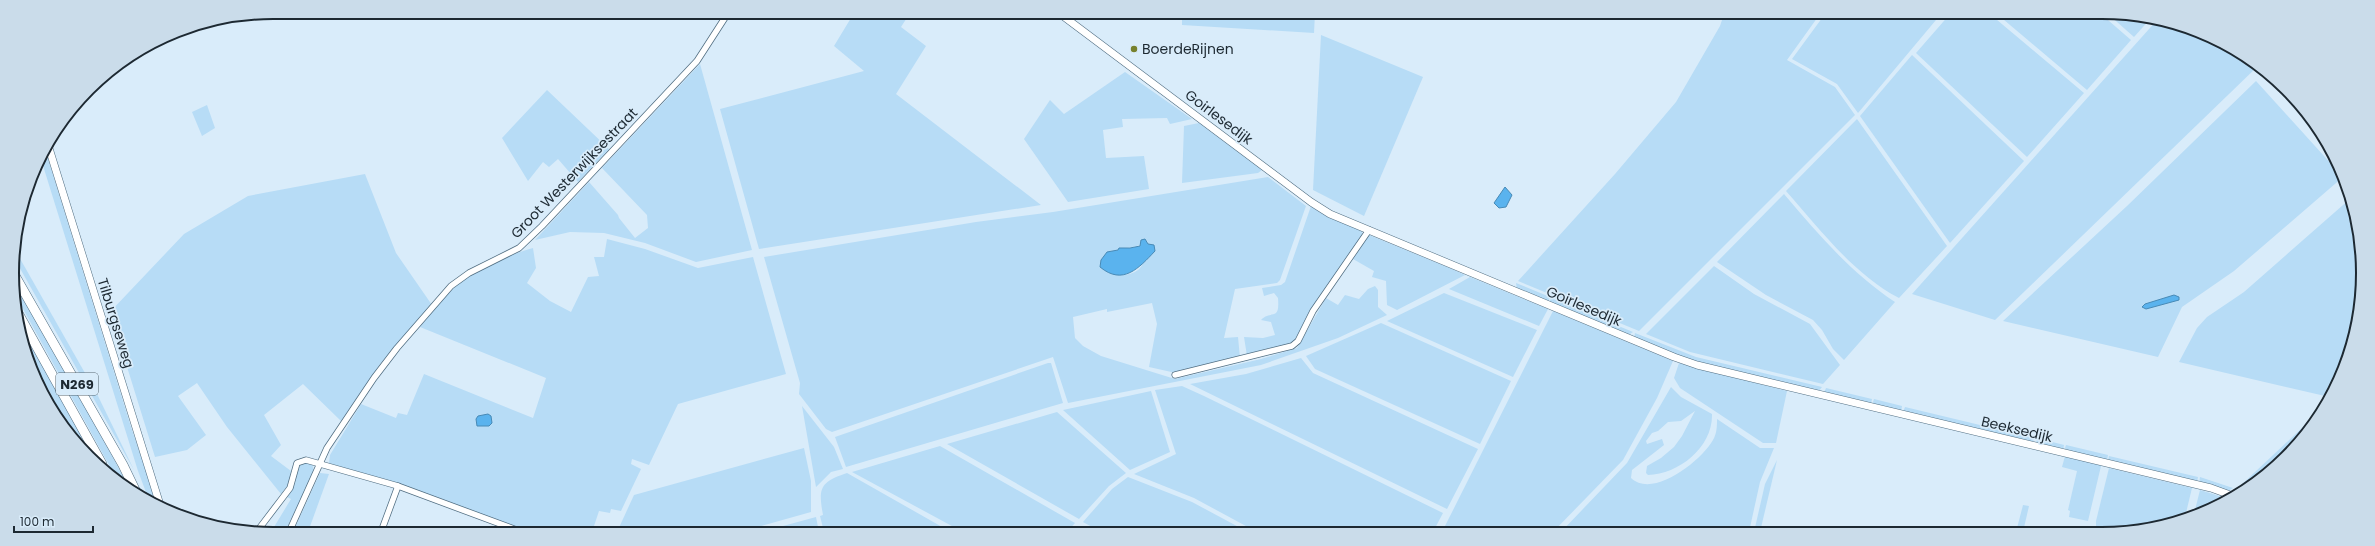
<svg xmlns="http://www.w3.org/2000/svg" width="2375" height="546" viewBox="0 0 2375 546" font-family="Poppins,sans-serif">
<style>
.green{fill:#b7dcf6;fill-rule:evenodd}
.water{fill:#5ab3ee;stroke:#488ab6}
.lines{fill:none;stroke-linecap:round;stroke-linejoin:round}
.minor-casing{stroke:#516e82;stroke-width:7}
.tertiary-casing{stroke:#516e82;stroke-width:8}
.trunk-casing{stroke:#516e82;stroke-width:10}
.minor{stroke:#fff;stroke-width:5.5}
.tertiary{stroke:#fff;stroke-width:7}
.trunk{stroke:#fff;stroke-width:9}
.poi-dot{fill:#76812d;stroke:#d9ecfa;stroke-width:1.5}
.labels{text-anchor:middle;stroke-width:3.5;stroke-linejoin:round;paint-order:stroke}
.shield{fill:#d9ecfa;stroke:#55646e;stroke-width:1}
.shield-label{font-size:13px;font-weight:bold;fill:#1d2932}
.poi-label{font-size:14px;fill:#1d2932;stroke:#d9ecfa;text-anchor:start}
.street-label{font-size:14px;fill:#1d2932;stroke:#d9ecfa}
.rim{fill:none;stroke:#1d2932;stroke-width:2}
</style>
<rect width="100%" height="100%" fill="#d9ecfa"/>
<g class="green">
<path d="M854,13H910L901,27L926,46L896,94L1041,205L759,249L720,109L864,71L834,46Z"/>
<path d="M1182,13H1315L1314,33L1182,25Z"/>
<path d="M1724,14H1820L1787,60L1835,87L1855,115L1639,331L1518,281L1615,174L1676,102L1720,26Z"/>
<path d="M1825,14H1941L1858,113L1837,84L1792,59Z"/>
<path d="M1950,14H1990L2084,93L2027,157L1916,53Z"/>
<path d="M1997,14H2101L2131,40L2087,90Z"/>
<path d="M2108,14H2136L2151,18L2134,37Z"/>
<path d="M2158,19C2195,28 2227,43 2258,66L1995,320L1912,294Z"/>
<path d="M1321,35L1423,77L1364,216L1313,190Z"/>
<path d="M1912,55L2024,161L1950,243L1860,116Z"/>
<path d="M700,64L752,250L696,262L645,243L604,233L570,232L535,240L589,182L618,215L619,218L635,238L648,228L647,215L602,168Z"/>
<path d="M1125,72L1192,119L1170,124L1167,118L1122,119L1123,127L1103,130L1106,158L1144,156L1149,189L1068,202L1024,139L1050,100L1064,114Z"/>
<path d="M2256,81L2343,177L2234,271L2182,307L2158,357L2003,321L2127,206Z"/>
<path d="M547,90L609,149L578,182L558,159L549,167L543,162L528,181L502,138Z"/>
<path d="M207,105L215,128L202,136L192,112Z"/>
<path d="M1857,119L1947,246L1899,298C1853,274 1820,229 1786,191Z"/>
<path d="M1199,123L1262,170L1258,173L1182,183L1184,126Z"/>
<path d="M45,149L131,427L158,506L150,503L138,471L40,156Z"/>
<path d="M365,174L396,253L432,305L381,363L341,421L303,384L264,415L281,445L271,456L291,471L289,484L281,494L227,427L197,383L178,396L206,435L187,450L155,457L110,312L184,234L248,196Z"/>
<path d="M1268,177L1306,206L1280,280L1277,283L1235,289L1224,338L1238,337L1240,358L1176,373L1149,367L1157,324L1152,303L1107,312V309L1073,317L1075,338L1083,346L1101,356L1175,379L1261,359L1297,348L1326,298L1338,305L1345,295L1359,299L1368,289L1375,286L1378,290V307L1387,315L1338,338L1261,365L1068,403L1053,357L832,432L826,429L799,394L800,383L764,257L976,222L1053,212ZM1147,241L1148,244L1152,245C1148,251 1144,265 1138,270C1127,278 1110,276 1100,267V263L1107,252L1118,250L1120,248C1130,248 1138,247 1147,241Z"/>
<path d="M1784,194C1818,234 1851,273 1895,302L1844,360L1833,349L1822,330L1813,320L1766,295L1717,262Z"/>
<path d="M2351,198L2362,256L2361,307L2338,383L2325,396L2179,362L2197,328L2207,317L2244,292Z"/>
<path d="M1311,206L1325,215L1362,231V238L1292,344L1247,356L1244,337L1263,338L1275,335L1271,322L1261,320C1271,309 1280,323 1278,298L1274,293L1264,296L1262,288L1281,285L1285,282Z"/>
<path d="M1369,235L1452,269L1465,275L1397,310L1387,305L1386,281L1372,277L1374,271L1353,259Z"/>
<path d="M607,239L645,249L698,268L753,257L786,374L678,404L649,465L632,459L631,464L641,469L621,511L611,509L610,513L599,511L592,532H531L404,486L329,463L330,455L361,404L396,418L398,413L407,415L424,374L533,418L546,378L420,327C430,315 440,302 451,291C472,270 504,256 533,248L536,268L527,283L550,301L571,312L588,277L599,276L594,257H604Z"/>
<path d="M14,248L98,396L134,470L13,256Z"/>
<path d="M1714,266L1754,294L1810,324L1840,365L1823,384L1690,352L1646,334Z"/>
<path d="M1470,277L1548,309L1539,326L1449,289Z"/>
<path d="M15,279L129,487L114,474L17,298Z"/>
<path d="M1516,283L1550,297L1548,303L1517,290Z"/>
<path d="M1444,293L1537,330L1513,377L1387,321Z"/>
<path d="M1551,298L1633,332L1628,335L1549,303Z"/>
<path d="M1553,311L1673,361L1657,398L1623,460L1553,532H1442Z"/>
<path d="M1381,323L1511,381L1480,444L1315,369L1306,356Z"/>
<path d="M19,324L93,456L66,432L47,402L51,394L23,345Z"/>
<path d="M1635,333L1696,357L1822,387L1818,392L1691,361L1634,338Z"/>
<path d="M1301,358L1313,373L1478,449L1447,509L1190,384L1246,374Z"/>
<path d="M1048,363H1051L1063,403L846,467L835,437Z"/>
<path d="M1679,363L1787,391L1776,443H1763L1680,388L1674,378Z"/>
<path d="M1182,386L1204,396L1443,513L1433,532H1257L1194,498L1134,474L1176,454L1155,390Z"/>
<path d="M1671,387L1681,397L1712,414C1713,447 1679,474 1648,475L1646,473L1647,466L1661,458L1674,447L1682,436L1695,411L1681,421L1668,422L1658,431L1652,433L1646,441L1647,444L1662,439L1664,445L1632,470L1631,478C1653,499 1701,461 1713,440C1717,433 1717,426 1717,419L1760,448H1774L1760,482L1749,532H1561L1627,463Z"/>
<path d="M1826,388L1872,399L1871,404L1824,393Z"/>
<path d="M1151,391L1170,452L1130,470L1063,410Z"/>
<path d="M1874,399L1902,406L1901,412L1872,405Z"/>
<path d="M802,406L834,447L843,469L831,472L816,487Z"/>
<path d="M1905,407L2034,438L2033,442L1903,412Z"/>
<path d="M2320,411L2286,458L2241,490L2238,488Z"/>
<path d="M1057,412L1126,473L1109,486L1079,519L947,444Z"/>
<path d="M2037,438L2064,445L2063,450L2036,443Z"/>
<path d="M2066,445L2108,455L2107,461L2064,451Z"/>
<path d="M940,446L1075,523L1067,532H963L852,472Z"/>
<path d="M804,448L811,481V512L740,532H617L634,495Z"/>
<path d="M2065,456L2099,464L2101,466L2088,521L2069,517L2070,511L2068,510L2077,471L2062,467Z"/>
<path d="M2109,456L2198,477L2197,482L2108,461Z"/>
<path d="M1777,460L1760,532H1754L1765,484Z"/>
<path d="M302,462L312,464L314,471L285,532H271L291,499L287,497L295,484L298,468Z"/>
<path d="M2109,468L2192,488L2185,517L2136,532H2096V521Z"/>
<path d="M320,473L329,474L308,532H293Z"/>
<path d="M847,473L951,532H824L820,516L823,515C818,488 820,482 847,473Z"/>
<path d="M1128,477L1192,502L1248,532H1101L1083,522L1112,489Z"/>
<path d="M2200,477L2233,488L2228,491L2199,483Z"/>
<path d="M2200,490L2229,499L2217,507L2194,514Z"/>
<path d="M2023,505L2029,506L2023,532H2016Z"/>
<path d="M816,517L819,532H761Z"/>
</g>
<g class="water">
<path d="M1505,187L1512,195L1506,207L1499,208L1494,203Z"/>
<path d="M1145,239L1148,244L1154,245L1155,251C1139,268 1123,286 1100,267L1101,260L1107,252L1118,250L1119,248H1130L1140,246L1141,240Z"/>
<path d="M2174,295L2179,297V300L2146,309L2142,307L2145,304Z"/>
<path d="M488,414L491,416L492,423L489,426H477L476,419L478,416Z"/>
</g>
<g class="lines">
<g class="minor-casing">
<g id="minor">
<path d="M1175,375L1292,346L1298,341L1313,311L1369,230"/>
<path d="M258,530L290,488L297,463L306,460L398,486L522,532"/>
<path d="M289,532L327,448L374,378L397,348L451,286L469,273L519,248L542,226L697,61L728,13"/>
<path d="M381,532L398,486"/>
</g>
</g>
<g class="tertiary-casing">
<g id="tertiary">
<path d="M1059,13L1311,202L1330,214L1674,357L1697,365L2211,488L2233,496"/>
<path d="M48,145L161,508"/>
</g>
</g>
<g class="trunk-casing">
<g id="trunk">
<path d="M14,274L123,465L137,494"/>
<path d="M18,313L102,464"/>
</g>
</g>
<use href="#minor" class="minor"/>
<use href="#tertiary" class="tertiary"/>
<use href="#trunk" class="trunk"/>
</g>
<circle class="poi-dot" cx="1134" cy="49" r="4"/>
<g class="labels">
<rect class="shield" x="56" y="373" width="42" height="22" rx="3"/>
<g class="shield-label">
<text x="77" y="389">N269</text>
</g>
<g class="poi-label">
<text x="1142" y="54">BoerdeRijnen</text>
</g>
<g class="street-label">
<text transform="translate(1219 117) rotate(37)" y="5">Goirlesedijk</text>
<text transform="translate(574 173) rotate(-46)" y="5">Groot Westerwijksestraat</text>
<text transform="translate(1584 306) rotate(23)" y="5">Goirlesedijk</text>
<text transform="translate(116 323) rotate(73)" y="5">Tilburgseweg</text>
<text transform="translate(2017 429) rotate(13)" y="5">Beeksedijk</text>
</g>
</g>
<path d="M0 0H2375V546H0ZM273 19H2102A254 254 0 0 1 2356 273V273A254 254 0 0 1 2102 527H273A254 254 0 0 1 19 273V273A254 254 0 0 1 273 19Z" fill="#cadcea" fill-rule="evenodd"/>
<path class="rim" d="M273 19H2102A254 254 0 0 1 2356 273V273A254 254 0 0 1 2102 527H273A254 254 0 0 1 19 273V273A254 254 0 0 1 273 19Z"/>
<path d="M14 526v6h79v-6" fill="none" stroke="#1d2932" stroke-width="2"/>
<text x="20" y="526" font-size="12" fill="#1d2932" stroke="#d9ecfa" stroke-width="3" paint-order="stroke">100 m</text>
</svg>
